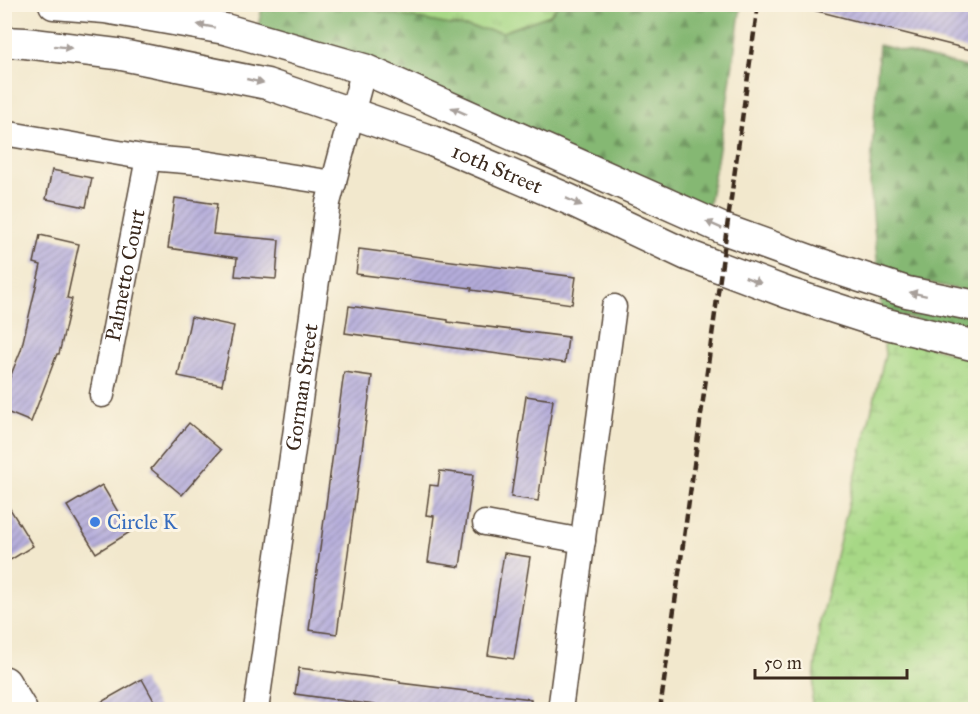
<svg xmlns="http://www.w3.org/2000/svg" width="980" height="714" viewBox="0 0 980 714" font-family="'IM FELL Great Primer',serif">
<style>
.grass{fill:url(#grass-tufts);stroke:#718152;stroke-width:1.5}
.forest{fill:url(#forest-firs);stroke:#607148;stroke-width:1.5}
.wetland{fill:url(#wetland-marsh);stroke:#718152;stroke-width:1.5}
.building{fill:url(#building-hatch)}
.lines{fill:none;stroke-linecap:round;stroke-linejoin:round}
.minor-casing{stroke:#564638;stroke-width:27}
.tertiary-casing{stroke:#564638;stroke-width:33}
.primary-casing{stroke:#564638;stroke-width:36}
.minor{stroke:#fff;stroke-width:24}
.tertiary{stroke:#fff;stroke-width:30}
.primary{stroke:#fff;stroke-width:33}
.rail{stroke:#3b2a1e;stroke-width:4.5;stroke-dasharray:9 4.5;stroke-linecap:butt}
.oneway{fill:#a79f9a}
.shop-dot{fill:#3f7fe0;stroke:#fcf5e5;stroke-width:2}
.labels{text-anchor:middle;stroke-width:6;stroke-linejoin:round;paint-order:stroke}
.street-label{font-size:21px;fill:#3b2a1e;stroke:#fcf5e5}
.shop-label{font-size:21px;fill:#366cbe;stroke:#fcf5e5;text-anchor:start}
</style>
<defs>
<pattern id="grass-tufts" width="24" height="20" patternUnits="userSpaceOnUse" patternTransform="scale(1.5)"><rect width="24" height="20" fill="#a7d886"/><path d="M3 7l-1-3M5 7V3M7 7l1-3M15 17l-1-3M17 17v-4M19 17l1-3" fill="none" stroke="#91ba73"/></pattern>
<pattern id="forest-firs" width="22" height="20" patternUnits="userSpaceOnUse" patternTransform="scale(1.5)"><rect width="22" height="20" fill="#85b873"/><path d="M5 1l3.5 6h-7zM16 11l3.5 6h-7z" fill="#6e965e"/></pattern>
<pattern id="wetland-marsh" width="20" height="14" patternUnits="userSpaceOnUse" patternTransform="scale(1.5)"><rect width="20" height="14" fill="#a7d886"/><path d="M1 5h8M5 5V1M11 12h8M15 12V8" fill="none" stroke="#91ba73"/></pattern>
<pattern id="building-hatch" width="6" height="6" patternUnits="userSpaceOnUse" patternTransform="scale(1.5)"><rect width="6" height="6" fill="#b5addc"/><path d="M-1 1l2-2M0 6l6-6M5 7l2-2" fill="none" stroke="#948db2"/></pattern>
</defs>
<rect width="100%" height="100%" fill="#fcf5e5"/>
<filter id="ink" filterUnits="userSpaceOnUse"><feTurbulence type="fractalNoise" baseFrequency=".0167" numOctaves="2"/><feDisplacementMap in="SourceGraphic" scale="12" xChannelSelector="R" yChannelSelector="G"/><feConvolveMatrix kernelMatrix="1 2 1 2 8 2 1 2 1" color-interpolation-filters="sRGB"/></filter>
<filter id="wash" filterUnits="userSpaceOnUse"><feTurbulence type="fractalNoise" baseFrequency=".008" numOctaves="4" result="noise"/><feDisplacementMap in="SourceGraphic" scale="24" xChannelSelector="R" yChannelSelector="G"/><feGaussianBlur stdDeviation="1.35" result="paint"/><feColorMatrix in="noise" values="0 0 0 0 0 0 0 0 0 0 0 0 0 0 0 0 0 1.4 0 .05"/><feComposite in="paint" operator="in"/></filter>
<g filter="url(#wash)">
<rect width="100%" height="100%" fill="#f2e8cd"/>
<path class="grass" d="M365,5H558L550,15L503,32L444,24L377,11Z"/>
<g class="forest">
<path d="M263,4L365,5L377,11L444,24L503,32L550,15L558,5H741L727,105L708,209L258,26Z"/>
<path d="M879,45L975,69V294L878,270L870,183Z"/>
<path d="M880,295L975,317V334L881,311Z"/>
</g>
<path class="wetland" d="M883,335L975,359V709L811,710L820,621L885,355Z"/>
<g id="blocks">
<g class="building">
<path d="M814,4H952L975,10V51L813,10Z"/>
<path d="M52,170L92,178L86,207L46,199Z"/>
<path d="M175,198L217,204L213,234L279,240L276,279L235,276L237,258L168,248Z"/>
<path d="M40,235L79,244L67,298L72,299L59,354H57L31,422L4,411V392L21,350L41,265L34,263Z"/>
<path d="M359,249L576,277L572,304L471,290L472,288L356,274Z"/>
<path d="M349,306L448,320V322L568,337L565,363L345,333Z"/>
<path d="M191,317L234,326L222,385L178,376Z"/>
<path d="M344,372L372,376L337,634L309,630Z"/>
<path d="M526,396L553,400L538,501L511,497Z"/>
<path d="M189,423L221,450L182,495L151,469Z"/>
<path d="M440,471L473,475L460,567L428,562L434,516L426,515L430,485L438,486Z"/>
<path d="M102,485L130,532L96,553L67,506Z"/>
<path d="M4,499L33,546L4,564Z"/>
<path d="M504,553L530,557L514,659L488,655Z"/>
<path d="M299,668L400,681V683L531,699V710H411L295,694Z"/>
<path d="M142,679L159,710H87Z"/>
</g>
</g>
</g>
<g filter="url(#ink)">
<use href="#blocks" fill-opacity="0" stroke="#564638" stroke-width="1.5"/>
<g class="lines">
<g class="minor-casing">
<g id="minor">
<path d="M4,133L148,158L198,162L334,183"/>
<path id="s1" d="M102,395L148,158"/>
<path d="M485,523L583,541"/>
<path id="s2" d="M256,710L328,203L364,69"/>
<path d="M560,710L614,307"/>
</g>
</g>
<g class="tertiary-casing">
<g id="tertiary">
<path d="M54,4L105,8L225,29L364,69L726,230L815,262L907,292L976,306"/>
<path id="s3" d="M4,42L25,43L117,54L267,84L432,141L568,199L687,255L788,293L875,321L976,346"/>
</g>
</g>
<g class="primary-casing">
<path id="primary" d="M4,683L20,710"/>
</g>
<use href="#minor" class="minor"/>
<use href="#tertiary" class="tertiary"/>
<use href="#primary" class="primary"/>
<path class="rail" d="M660,710L758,4"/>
</g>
<defs><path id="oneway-solid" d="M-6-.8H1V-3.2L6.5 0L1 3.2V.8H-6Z" transform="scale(1.5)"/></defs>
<g class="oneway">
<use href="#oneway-solid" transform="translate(206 26) rotate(-170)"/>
<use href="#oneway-solid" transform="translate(63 47) rotate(7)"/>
<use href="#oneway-solid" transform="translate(255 81) rotate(13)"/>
<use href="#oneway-solid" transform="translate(459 111) rotate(-156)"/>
<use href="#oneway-solid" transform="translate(574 202) rotate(25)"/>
<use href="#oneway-solid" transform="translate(714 225) rotate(-156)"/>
<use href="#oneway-solid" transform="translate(753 280) rotate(21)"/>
<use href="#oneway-solid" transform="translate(918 294) rotate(-168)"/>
</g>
</g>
<circle class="shop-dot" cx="95" cy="522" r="6"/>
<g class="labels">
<g class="street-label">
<text dy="7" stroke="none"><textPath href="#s3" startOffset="512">10th Street</textPath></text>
<text dy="7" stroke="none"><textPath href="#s1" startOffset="122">Palmetto Court</textPath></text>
<text dy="7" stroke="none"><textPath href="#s2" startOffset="326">Gorman Street</textPath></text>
</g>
<g class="shop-label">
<text x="107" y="529">Circle K</text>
</g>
</g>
<rect width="980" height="714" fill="none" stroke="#fcf5e5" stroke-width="24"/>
<path d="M755 669v9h152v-9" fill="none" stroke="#3b2a1e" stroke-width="3"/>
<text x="764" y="669" font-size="18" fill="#3b2a1e" stroke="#fcf5e5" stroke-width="4.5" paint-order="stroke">50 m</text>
</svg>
